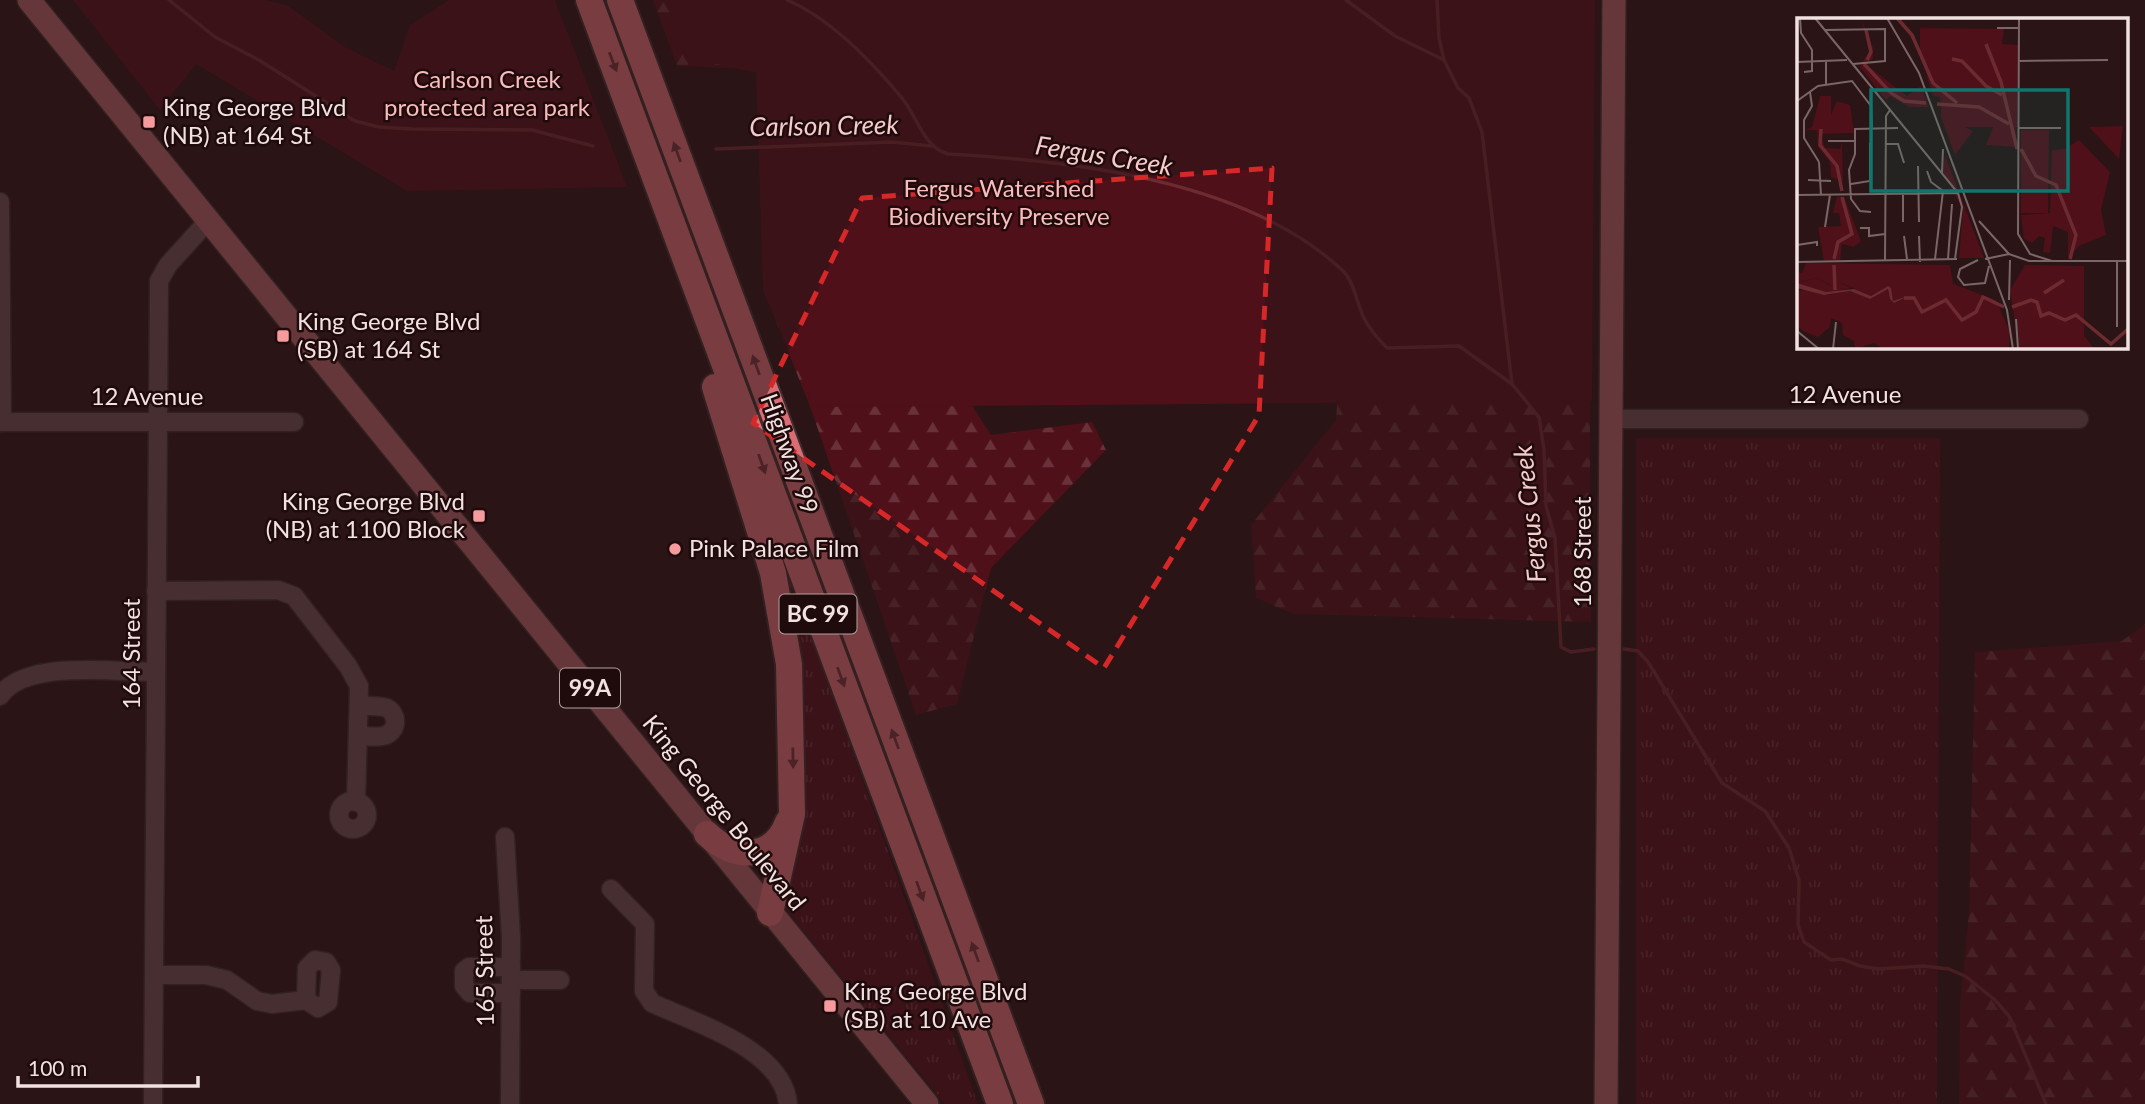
<svg xmlns="http://www.w3.org/2000/svg" width="2145" height="1104" viewBox="0 0 2145 1104" font-family="Lato,sans-serif">
<style>
.grass{fill:url(#grass-tufts)}
.forest{fill:url(#forest-firs)}
.park{fill:#4f1019}
.lines{fill:none;stroke-linecap:round;stroke-linejoin:round}
.stream{stroke:#6d2b31;stroke-width:3.5}
.minor-casing{stroke:#3e2f2f;stroke-width:21}
.major-casing{stroke:#3e2f2f;stroke-width:26}
.highway-casing{stroke:#3e2f2f;stroke-width:30}
.minor{stroke:#6c5152;stroke-width:18}
.major{stroke:#ae6266;stroke-width:23}
.highway{stroke:#da6d74;stroke-width:26}
.oneway{fill:#74373b}
.marked{fill:none;stroke:#d62828;stroke-width:5;stroke-dasharray:14 9;stroke-linejoin:round}
.poi-dot{fill:#f59b9e;stroke:#200b0c;stroke-width:2.5}
.labels{text-anchor:middle;stroke-width:5;stroke-linejoin:round;paint-order:stroke}
.shield{fill:#200b0c;stroke:#b2a1a1;stroke-width:2}
.shield-label{font-size:23px;font-weight:bold;fill:#f1e1e1}
.park-label{font-size:24px;fill:#fbbbbc;stroke:#200b0c}
.poi-label{font-size:24px;fill:#f1e1e1;stroke:#200b0c;text-anchor:start}
.street-label{font-size:24px;fill:#f1e1e1;stroke:#200b0c}
.water-label{font-size:26px;font-style:italic;fill:#f6cbcb;stroke:#200b0c}
.inset-river{fill:none;stroke:#6d2b31;stroke-width:3.5}
.inset-road{fill:none;stroke:#7a6667;stroke-width:2}
.view{fill:#0f766e;fill-opacity:0.15;stroke:#0f766e;stroke-width:3.5}
.inset-edge{fill:none;stroke:#f1e1e1;stroke-width:3.5}
</style>
<defs>
<pattern id="grass-tufts" width="24" height="20" patternUnits="userSpaceOnUse" patternTransform="scale(1.75)"><rect width="24" height="20" fill="#4f1019"/><path d="M3 7l-1-3M5 7V3M7 7l1-3M15 17l-1-3M17 17v-4M19 17l1-3" fill="none" stroke="#69323a"/></pattern>
<pattern id="forest-firs" width="22" height="20" patternUnits="userSpaceOnUse" patternTransform="scale(1.75)"><rect width="22" height="20" fill="#4f1019"/><path d="M5 1l3.5 6h-7zM16 11l3.5 6h-7z" fill="#69323a"/></pattern>
</defs>
<rect width="100%" height="100%" fill="#2a1415"/>
<g class="grass">
<path d="M1636,438H1940L1937,1104H1636Z"/>
<path d="M759,490L978,1104H945L789,913L783,902L801,827Z"/>
</g>
<g class="forest">
<path d="M653,0H971L1588,50L1591,622L1294,614L1256,598L1251,525L1336,420L1339,379L949,370L991,435L1092,422L1106,450L991,568L957,704L916,715L811,409L764,291L758,69L677,66Z"/>
<path d="M2145,624V1104H1959L1960,1005L1969,912L1975,652L2122,641Z"/>
</g>
<g class="park">
<path d="M73,0H265L287,5L345,47L394,71L410,25L449,0H555L627,187L407,191L196,64L160,110Z"/>
<path d="M666,0H1595L1592,401L814,407L763,291L756,73L687,57Z"/>
</g>
<g class="lines">
<g class="stream">
<path d="M169,0L215,37L259,60L355,121L379,127L412,129L532,130L593,146"/>
<path d="M787,0C830,18 872,62 902,98C917,116 923,147 948,154C1074,161 1246,180 1342,270C1354,281 1357,304 1364,318C1370,330 1378,339 1387,348L1459,346L1512,384L1539,417L1544,450L1546,506L1555,538L1561,647L1571,652L1594,649"/>
<path d="M1346,0L1395,36L1444,60"/>
<path d="M1437,0L1439,38L1444,60L1458,88L1469,98L1482,132L1512,384"/>
<path d="M716,149L892,142L932,146"/>
<path d="M1624,649L1638,651L1648,662L1722,783L1765,811L1789,848L1799,880L1798,925L1804,942L1831,960L1842,959L1860,966L1878,969L1923,966L1949,969L1965,976L1995,1000L2009,1016L2046,1104"/>
</g>
<g class="minor-casing">
<g id="minor">
<path d="M0,202L2,422"/>
<path d="M1611,419H2079"/>
<path d="M0,422H294"/>
<path d="M156,591L278,590L294,596L348,666L359,686L356,802"/>
<path d="M0,696C25,659 116,672 156,672"/>
<path d="M359,736C367,736 379,738 386,735C398,730 398,714 387,708C379,705 367,706 359,706"/>
<circle cx="353" cy="815" r="14"/>
<path d="M505,837L511,938L510,1104"/>
<path d="M611,889L645,924L644,991L652,1003C695,1023 783,1049 788,1104"/>
<path d="M315,960L326,962L331,970L328,1002L318,1008L306,1000L307,968Z"/>
<path d="M511,967H469L464,971V986L470,993H511"/>
<path d="M155,975H206L227,980L257,1001L272,1004L306,1000"/>
<path d="M511,980H560"/>
<path d="M153,1104L159,281L168,265L207,222"/>
</g>
</g>
<g class="major-casing">
<g id="major">
<path d="M29,0L927,1104"/>
<path d="M1606,1104L1614,0"/>
</g>
</g>
<g class="highway-casing">
<g id="highway">
<path d="M589,0L1000,1104"/>
<path d="M620,0L1031,1104"/>
<path d="M715,387L773,573L789,664L792,814L770,913"/>
<path d="M707,834C734,860 774,861 788,822"/>
</g>
</g>
<use href="#minor" class="minor"/>
<use href="#major" class="major"/>
<use href="#highway" class="highway"/>
</g>
<defs><path id="oneway-solid" d="M-6-.8H1V-3.2L6.5 0L1 3.2V.8H-6Z" transform="scale(1.75)"/></defs>
<g class="oneway">
<use href="#oneway-solid" transform="translate(613 62) rotate(69)"/>
<use href="#oneway-solid" transform="translate(677 152) rotate(-110)"/>
<use href="#oneway-solid" transform="translate(756 365) rotate(-110)"/>
<use href="#oneway-solid" transform="translate(762 464) rotate(70)"/>
<use href="#oneway-solid" transform="translate(841 677) rotate(70)"/>
<use href="#oneway-solid" transform="translate(895 739) rotate(-110)"/>
<use href="#oneway-solid" transform="translate(793 758) rotate(89)"/>
<use href="#oneway-solid" transform="translate(920 891) rotate(70)"/>
<use href="#oneway-solid" transform="translate(975 952) rotate(-110)"/>
</g>
<path d="M0 0H2145V1104H0ZM1272,168L1259,415L1104,668L753,423L862,198Z" fill="#2a1415" fill-opacity=".55" fill-rule="evenodd"/>
<path class="marked" d="M1272,168L1259,415L1104,668L753,423L862,198Z"/>
<g class="poi-dot">
<rect x="142" y="115" width="14" height="14" rx="3.5"/>
<rect x="276" y="329" width="14" height="14" rx="3.5"/>
<rect x="472" y="509" width="14" height="14" rx="3.5"/>
<circle cx="675" cy="549" r="7"/>
<rect x="823" y="999" width="14" height="14" rx="3.5"/>
</g>
<g class="labels">
<g class="shield">
<rect x="779.5" y="594.5" width="77" height="39" rx="5"/>
<rect x="560" y="668.5" width="60" height="39" rx="5"/>
</g>
<g class="shield-label">
<text x="818" y="622">BC 99</text>
<text x="590" y="696">99A</text>
</g>
<g class="park-label">
<text x="487" y="88">Carlson Creek<tspan x="487" dy="28">protected area park</tspan></text>
<text x="999" y="197">Fergus Watershed<tspan x="999" dy="28">Biodiversity Preserve</tspan></text>
</g>
<g class="poi-label">
<text x="163" y="116">King George Blvd<tspan x="163" dy="28">(NB) at 164 St</tspan></text>
<text x="297" y="330">King George Blvd<tspan x="297" dy="28">(SB) at 164 St</tspan></text>
<text x="465" y="510" text-anchor="end">King George Blvd<tspan x="465" dy="28">(NB) at 1100 Block</tspan></text>
<text x="689" y="557">Pink Palace Film</text>
<text x="844" y="1000">King George Blvd<tspan x="844" dy="28">(SB) at 10 Ave</tspan></text>
</g>
<g class="street-label">
<text x="1845" y="403">12 Avenue</text>
<text x="147" y="405">12 Avenue</text>
<text transform="translate(789 454) rotate(70)" y="8">Highway 99</text>
<text transform="translate(1583 552) rotate(-90)" y="8">168 Street</text>
<text transform="translate(132 654) rotate(-90)" y="8">164 Street</text>
<text transform="translate(724 813) rotate(51)" y="8">King George Boulevard</text>
<text transform="translate(485 971) rotate(-91)" y="8">165 Street</text>
</g>
<g class="water-label">
<text transform="translate(824 126) rotate(-1)" y="9">Carlson Creek</text>
<text transform="translate(1104 156) rotate(9)" y="9">Fergus Creek</text>
<text transform="translate(1530 514) rotate(-96)" y="9">Fergus Creek</text>
</g>
</g>
<g transform="translate(1797 18)">
<rect width="331" height="331" fill="#2a1415"/>
<path d="M224,112H252L251,195H224ZM148,137L187,240H162L166,192L146,154ZM228,247L287,248V317L297,331H222L213,272Z" fill="#4f1019"/>
<path d="M137,55L216,76L220,129L189,127L197,107L161,106L176,113L158,137L144,99V79L136,78L130,59ZM326,108L322,141L292,109L325,108ZM282,122L313,154L304,192L309,217L282,228L271,239V214L256,208L253,235L246,234L248,220L242,218L235,225L227,221L224,197L253,195L255,132L268,131ZM40,179H47L64,223L57,229L45,226L43,243H27L21,209L44,208L42,195H36ZM9,245L153,247L156,266L199,282L213,314L212,331H86L77,325L58,331L57,323L46,317L45,305L34,300L33,309L21,319L8,314L0,308V273L15,271L30,277L53,273L73,281L90,270L93,281L97,285L110,279L96,283L91,268L74,278L42,264L35,268L20,260L2,264L0,254L5,255Z" fill="#4f1019"/>
<path d="M20,260L34,268L42,264L54,270L32,275L0,265Z" fill="#4f1019"/>
<path d="M64,0L76,30V41L67,45L110,78L124,68L132,89H112L93,78L89,82L63,49L73,31ZM123,10L207,11L205,26L221,27L220,109H149L143,79L137,77L123,36ZM23,78H34V97L40,83L53,87L57,115L24,116L28,130L43,131L45,124L46,163L34,159L33,144L21,129L20,112H8L15,109Z" fill="#4f1019"/>
<path d="M0,265L29,274L57,271L74,278L91,268L94,270L96,283L111,278L97,285L93,281L91,271L73,281L53,273L27,277L0,270Z" fill="#6d2b31"/>
<path class="inset-river" d="M100,0L115,17L136,65L160,85M69,12L74,34L70,42M189,26L204,64L220,131M155,41L165,43L189,68L205,77M67,46L94,75L107,83L129,85M140,86L182,89L212,106M24,111L23,127L40,148L45,173M224,131L239,158L259,167L279,217L273,241M37,241L41,224L55,216L45,179M37,247L38,272M247,275L267,262M107,280H117L125,294L149,282L165,302L179,294L186,279L207,289M215,289L234,282L240,284L244,298L252,295L268,302L279,297L314,326L331,311"/>
<path class="inset-road" d="M3,0L4,15L15,32V53L7,54M18,0L161,175L165,189L158,241M90,0L122,55L210,292L216,331M222,0L221,216L233,236L255,243M200,10H222M28,12L88,11V43L56,46M222,43L311,42M0,44L50,42M29,44V67M13,74L15,88L7,102V120L22,144M0,83L21,68L55,63L74,88L75,111M222,110H264M31,123H58M89,126H101L107,145M22,144L24,177M121,148L122,204M130,153L134,164L146,173L138,241M145,155L146,131M11,162L34,163M54,166L73,163V125M0,177L161,175M106,177V204M74,194L63,193L54,181L52,152L58,136V111L101,110M182,203L212,236M28,209L33,177M63,210H72V218L88,216M107,218L110,241M122,218L123,244M0,227L20,224V228M151,241L155,186M188,241L212,236L232,243H331M181,242L163,251L161,259L167,267L188,265L192,248M320,243V309M0,244L160,241M88,244L89,98L93,92M212,282L213,242M219,301L221,331M0,313L22,331M36,331L39,304"/>
<path class="view" d="M74,72H271V173H74Z"/>
<rect width="331" height="331" class="inset-edge"/>
</g>
<path d="M18 1076v10h180v-10" fill="none" stroke="#f1e1e1" stroke-width="3.5"/>
<text x="28" y="1076" font-size="21" fill="#f1e1e1" stroke="#200b0c" stroke-width="5" paint-order="stroke">100 m</text>
</svg>
